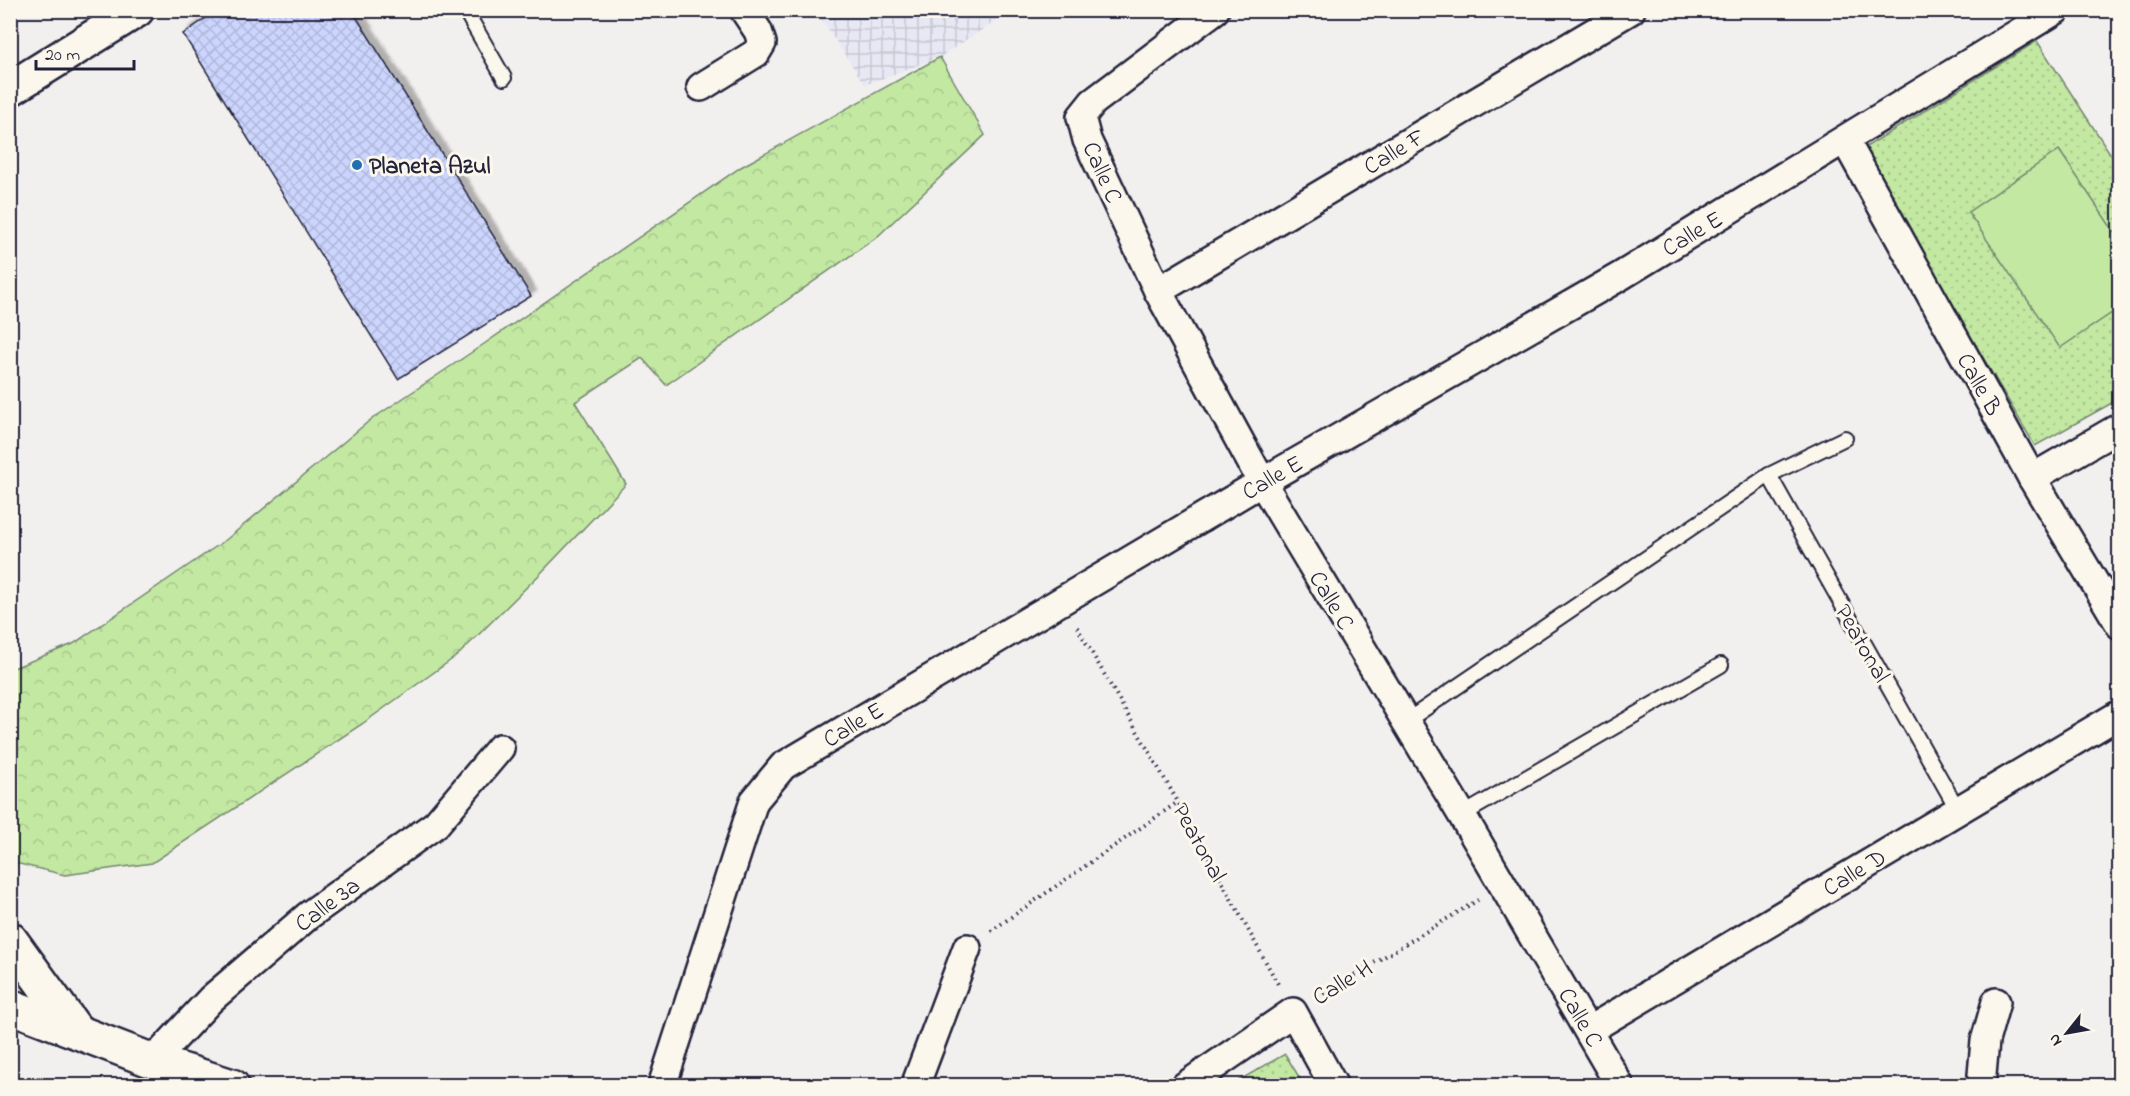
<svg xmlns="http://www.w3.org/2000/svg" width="2130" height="1096" viewBox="0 0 2130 1096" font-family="'Indie Flower',sans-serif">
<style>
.industrial{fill:url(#industrial-grid)}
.forest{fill:url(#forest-crowns);stroke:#72856e;stroke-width:1.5}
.park{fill:url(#park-dots);stroke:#72856e;stroke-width:1.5}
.garden{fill:#c3e8a2;stroke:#72856e;stroke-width:1.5}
.building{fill:url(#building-cross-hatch);stroke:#22223b;stroke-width:1.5;filter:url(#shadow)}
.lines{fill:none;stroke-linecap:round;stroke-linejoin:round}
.service-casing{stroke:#22223b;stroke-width:18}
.minor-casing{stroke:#22223b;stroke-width:32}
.secondary-casing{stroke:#22223b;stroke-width:38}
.primary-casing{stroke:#22223b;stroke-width:38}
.path{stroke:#22223b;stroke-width:4;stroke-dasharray:1.5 4.5;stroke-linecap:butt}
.service{stroke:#fbf7ec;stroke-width:14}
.minor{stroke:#fbf7ec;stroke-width:27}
.secondary{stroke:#fbf7ec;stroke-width:33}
.primary{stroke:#fbf7ec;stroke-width:33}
.poi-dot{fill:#1f6fb2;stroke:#fbf7ec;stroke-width:2}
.labels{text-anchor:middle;stroke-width:6;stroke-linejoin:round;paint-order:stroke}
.street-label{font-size:24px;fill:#22223b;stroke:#fbf7ec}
.poi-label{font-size:24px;font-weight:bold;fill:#22223b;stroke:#fbf7ec;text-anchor:start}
</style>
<defs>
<pattern id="industrial-grid" width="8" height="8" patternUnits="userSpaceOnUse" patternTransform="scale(1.5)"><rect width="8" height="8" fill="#e7e8f3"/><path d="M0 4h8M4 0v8" fill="none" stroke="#c6c7d1"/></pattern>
<pattern id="forest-crowns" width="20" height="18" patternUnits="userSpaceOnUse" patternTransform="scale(1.5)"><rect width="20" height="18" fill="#c3e8a2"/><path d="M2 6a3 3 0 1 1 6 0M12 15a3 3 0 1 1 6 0" fill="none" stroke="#a7c78c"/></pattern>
<pattern id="park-dots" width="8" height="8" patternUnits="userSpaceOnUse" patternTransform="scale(1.5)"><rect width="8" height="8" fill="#c3e8a2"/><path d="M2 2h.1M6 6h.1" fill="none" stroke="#a7c78c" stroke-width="1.8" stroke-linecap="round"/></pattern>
<pattern id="building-cross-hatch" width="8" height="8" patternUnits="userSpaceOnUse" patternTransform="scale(1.5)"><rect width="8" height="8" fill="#ccd5fd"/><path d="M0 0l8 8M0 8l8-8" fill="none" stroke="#afb7da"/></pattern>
<filter id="shadow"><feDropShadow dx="5.5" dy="-5.5" stdDeviation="1.5" flood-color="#0004"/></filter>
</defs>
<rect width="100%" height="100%" fill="#f2f0ef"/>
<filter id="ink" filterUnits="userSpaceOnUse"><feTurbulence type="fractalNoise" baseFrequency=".0167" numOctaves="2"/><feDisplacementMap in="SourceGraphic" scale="12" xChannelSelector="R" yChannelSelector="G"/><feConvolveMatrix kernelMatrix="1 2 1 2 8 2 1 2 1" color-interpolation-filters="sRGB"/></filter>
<g filter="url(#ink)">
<path class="industrial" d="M816,11H1011L940,57L865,85Z"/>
<path class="forest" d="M940,57L985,135L877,237L666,385L642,358L575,402L626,484L540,574L458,655L362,724L152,863L65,875L11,862V669L73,644L227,539L369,421L484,344L741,167Z"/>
<g class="park">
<path d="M2037,41L2119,167V399L2035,446L1861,150Z"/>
<path d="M1285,1054L1304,1085H1231Z"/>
</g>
<path class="garden" d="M2059,150L2119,239V308L2060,348L1968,212Z"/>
<path class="building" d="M218,10H352L531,296L398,379L183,34Z"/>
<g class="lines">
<g class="service-casing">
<g id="service">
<path d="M465,10L504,78"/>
<path d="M1769,475L1958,810"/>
<path d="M1405,722L1769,475L1845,438"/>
<path d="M1462,815L1721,665"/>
</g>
</g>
<g class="minor-casing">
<g id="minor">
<path d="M1215,10L1093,102L1081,117L1087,140L1158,291L1262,482L1462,815L1620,1086"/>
<path d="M701,87L756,53L762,43L758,31L744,10"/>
<path d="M1845,140L2032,478L2120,625"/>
<path d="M1158,291L1631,10"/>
<path d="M2032,478L2120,427"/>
<path d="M1589,1030L2120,714"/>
<path d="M153,1061L211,999L309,915L436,824L500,748"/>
<path d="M662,1086L754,801L783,766L1262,482L1619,277L2056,10"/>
<path d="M915,1086L967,948"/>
<path d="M1185,1086L1293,1012L1334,1086"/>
<path d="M1981,1086L1985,1041L1996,1002"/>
</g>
</g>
<g class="secondary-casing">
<g id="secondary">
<path d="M10,89L137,10"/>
<path d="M10,939L76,1030"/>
</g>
</g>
<g class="primary-casing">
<path id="primary" d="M10,1006L153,1061L232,1086"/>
</g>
<g class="path">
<path d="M1077,627L1178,802L1279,986"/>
<path d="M991,931L1178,802"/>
<path d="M1318,997L1478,900"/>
</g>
<use href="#service" class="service"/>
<use href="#minor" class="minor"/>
<use href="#secondary" class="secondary"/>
<use href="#primary" class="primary"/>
</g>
</g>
<circle class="poi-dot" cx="357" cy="165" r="6"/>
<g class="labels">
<g class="street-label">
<text transform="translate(1394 151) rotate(-31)" y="8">Calle F</text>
<text transform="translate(1103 172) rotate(66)" y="8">Calle C</text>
<text transform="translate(1692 233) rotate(-31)" y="8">Calle E</text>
<text transform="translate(1980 384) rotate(61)" y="8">Calle B</text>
<text transform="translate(1272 477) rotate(-30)" y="8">Calle E</text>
<text transform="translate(1332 600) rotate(59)" y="8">Calle C</text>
<text transform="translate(1863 643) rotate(60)" y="8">Peatonal</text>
<text transform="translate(853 724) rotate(-31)" y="8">Calle E</text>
<text transform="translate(1200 842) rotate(61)" y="8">Peatonal</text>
<text transform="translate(1854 872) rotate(-31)" y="8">Calle D</text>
<text transform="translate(327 904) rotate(-37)" y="8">Calle 3a</text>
<text transform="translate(1342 982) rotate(-31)" y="8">Calle H</text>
<text transform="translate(1581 1017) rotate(60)" y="8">Calle C</text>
</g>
<g class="poi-label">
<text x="369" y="173">Planeta Azul</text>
</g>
</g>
<rect width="2130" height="1096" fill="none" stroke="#fbf7ec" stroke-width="36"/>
<rect x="18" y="18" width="2094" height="1060" fill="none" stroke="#22223b" stroke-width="2" filter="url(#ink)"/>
<g transform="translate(2067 1033) rotate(239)" stroke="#fbf7ec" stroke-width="4.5" paint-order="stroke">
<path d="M0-4.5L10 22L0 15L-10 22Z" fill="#22223b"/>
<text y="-9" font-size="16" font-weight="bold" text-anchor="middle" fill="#22223b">N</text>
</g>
<path d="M36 60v9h98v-9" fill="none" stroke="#22223b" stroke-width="3"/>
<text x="45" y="60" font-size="18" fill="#22223b" stroke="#fbf7ec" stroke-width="4.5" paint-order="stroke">20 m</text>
</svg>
